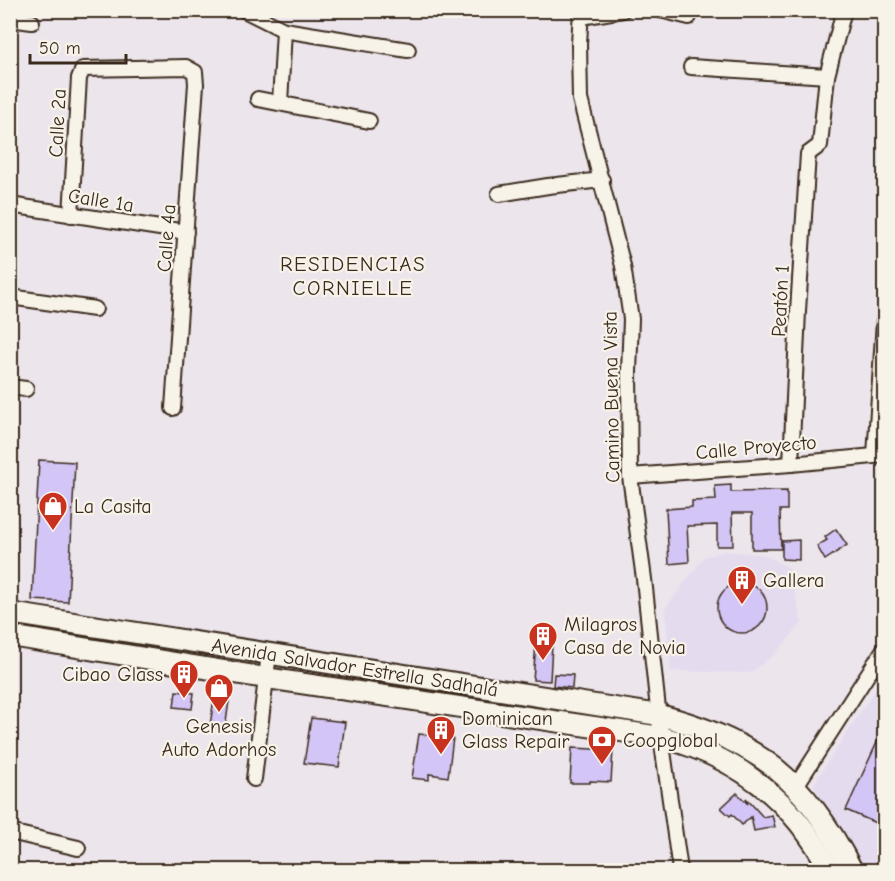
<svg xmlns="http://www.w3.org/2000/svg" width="895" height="881" viewBox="0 0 895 881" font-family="'Comic Neue',sans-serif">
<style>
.built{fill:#e5dbef}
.building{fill:#d4c5f7;stroke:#3b2a1e;stroke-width:1.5}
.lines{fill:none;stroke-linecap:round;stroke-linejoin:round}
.minor-casing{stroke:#3b2a1e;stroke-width:18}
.highway-casing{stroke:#3b2a1e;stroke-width:24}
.minor{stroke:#f7f3e8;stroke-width:14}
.highway{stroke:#f7f3e8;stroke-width:20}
.labels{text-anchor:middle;stroke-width:4.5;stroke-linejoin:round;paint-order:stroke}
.street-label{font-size:20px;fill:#3b2a1e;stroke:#f7f3e8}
.poi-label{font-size:20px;fill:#3b2a1e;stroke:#f7f3e8;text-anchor:start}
.neighbourhood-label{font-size:21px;letter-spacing:1.5px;fill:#3b2a1e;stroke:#f7f3e8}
</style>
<rect width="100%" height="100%" fill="#ece5ec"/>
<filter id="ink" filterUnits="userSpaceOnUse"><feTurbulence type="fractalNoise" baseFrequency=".0167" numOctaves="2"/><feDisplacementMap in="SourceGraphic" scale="12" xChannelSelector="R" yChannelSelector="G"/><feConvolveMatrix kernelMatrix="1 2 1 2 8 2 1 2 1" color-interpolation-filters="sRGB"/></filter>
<g filter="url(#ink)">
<g class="built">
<path d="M726,551L765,555L789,568L802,623L775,654L750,673L671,671L665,609L704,557Z"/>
<path d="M884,676V870H864L845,834L813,785Z"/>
</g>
<g class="building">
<path d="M39,460L75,462L68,602L32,600Z"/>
<path d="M731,485V492L787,491V510H780L781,549H752V513H732L733,546H717V525L687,526L689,562L669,564L666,509L692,507V501L716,500L715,486Z"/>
<path d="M836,529L847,545L825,560L817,546L827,540L825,537Z"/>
<path d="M799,540V560L782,559V541Z"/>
<circle cx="742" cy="608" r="25"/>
<path d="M536,643L552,644L550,681L533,680Z"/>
<path d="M554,674L573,675L572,688L553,686Z"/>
<path d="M176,691L194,693L192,709L174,707Z"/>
<path d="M214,698L229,701L225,729L210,726Z"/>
<path d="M311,718L345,722L339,767L304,763Z"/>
<path d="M885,725V827L846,810Z"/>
<path d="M419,734L453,738L448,777L429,774V780L412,778Z"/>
<path d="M572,748L613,750L611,782L590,781V783H570Z"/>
<path d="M737,793L748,804L746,798L763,817L772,815L775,827L754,831L751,817L742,825L732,814L730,816L721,808Z"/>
</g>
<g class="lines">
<g class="minor-casing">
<g id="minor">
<path d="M244,10L284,30L408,50"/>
<path d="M581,10L579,44L580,99L623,266L631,319L629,372L630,476L644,579L661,737L680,870"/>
<path d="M660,10L689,17"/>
<path d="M581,17L623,10"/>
<path d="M10,19L32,22"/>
<path d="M691,67L827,76"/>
<path d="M258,99L369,121"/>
<path d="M280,103L284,30"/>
<path d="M499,194L548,186L602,180"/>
<path d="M10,205L186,232"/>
<path d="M71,215L79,78L83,69L186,67L195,72L196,84L173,408"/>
<path d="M10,297L95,309"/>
<path d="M10,387L26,389"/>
<path d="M875,455L884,321"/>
<path d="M791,464L798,311L808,154L820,145L827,76L844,10"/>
<path d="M630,476L791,464L884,455"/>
<path d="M254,779L269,653"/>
<path d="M796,786L884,649"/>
<path d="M10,832L78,848"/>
</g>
</g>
<g class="highway-casing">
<g id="highway">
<path d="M10,613L659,715C757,740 806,780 852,870"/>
<path d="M10,636L266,678L661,737C738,757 793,800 830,870"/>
</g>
</g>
<use href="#minor" class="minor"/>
<use href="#highway" class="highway"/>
</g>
</g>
<defs>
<g id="shop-pin" transform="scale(1.5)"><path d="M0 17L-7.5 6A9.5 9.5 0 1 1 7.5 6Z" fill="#c8321e" stroke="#f7f3e8"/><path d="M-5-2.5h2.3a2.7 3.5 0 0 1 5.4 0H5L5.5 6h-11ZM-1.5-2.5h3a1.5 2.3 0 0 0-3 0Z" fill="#fff"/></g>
<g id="building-pin" transform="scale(1.5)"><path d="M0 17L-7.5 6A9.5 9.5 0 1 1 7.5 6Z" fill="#c8321e" stroke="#f7f3e8"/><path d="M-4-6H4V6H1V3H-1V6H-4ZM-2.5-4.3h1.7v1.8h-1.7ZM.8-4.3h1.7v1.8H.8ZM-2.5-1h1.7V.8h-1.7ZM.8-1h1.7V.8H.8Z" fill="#fff"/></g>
<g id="bank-pin" transform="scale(1.5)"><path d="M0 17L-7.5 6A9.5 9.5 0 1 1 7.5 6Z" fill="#c8321e" stroke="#f7f3e8"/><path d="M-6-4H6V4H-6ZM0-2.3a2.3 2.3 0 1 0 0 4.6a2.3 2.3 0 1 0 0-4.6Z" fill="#fff"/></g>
</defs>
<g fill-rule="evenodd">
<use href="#shop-pin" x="53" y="506"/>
<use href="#building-pin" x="742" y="580"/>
<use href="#building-pin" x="543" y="636"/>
<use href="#building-pin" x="184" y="674"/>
<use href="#shop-pin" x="219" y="688"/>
<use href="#building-pin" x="441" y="730"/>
<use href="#bank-pin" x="602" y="740"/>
</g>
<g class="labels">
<g class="street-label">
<text transform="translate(57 123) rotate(-87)" y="7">Calle 2a</text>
<text transform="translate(101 200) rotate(9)" y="7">Calle 1a</text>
<text transform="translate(166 238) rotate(-86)" y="7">Calle 4a</text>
<text transform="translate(780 301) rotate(-87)" y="7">Peatón 1</text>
<text transform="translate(611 397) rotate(-91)" y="7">Camino Buena Vista</text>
<text transform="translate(756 447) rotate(-5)" y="7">Calle Proyecto</text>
<text transform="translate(355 667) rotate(9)" y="7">Avenida Salvador Estrella Sadhalá</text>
</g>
<g class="poi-label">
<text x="74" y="513">La Casita</text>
<text x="763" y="587">Gallera</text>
<text x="564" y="631">Milagros<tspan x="564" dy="23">Casa de Novia</tspan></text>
<text x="163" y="681" text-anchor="end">Cibao Glass</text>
<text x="462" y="725">Dominican<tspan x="462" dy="23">Glass Repair</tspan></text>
<text x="219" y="733" text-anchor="middle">Genesis<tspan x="219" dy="23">Auto Adorhos</tspan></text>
<text x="623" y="747">Coopglobal</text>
</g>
<g class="neighbourhood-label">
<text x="353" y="271">RESIDENCIAS<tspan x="353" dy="24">CORNIELLE</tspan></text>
</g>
</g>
<rect width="895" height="881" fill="none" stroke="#f7f3e8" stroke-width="36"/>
<rect x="18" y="18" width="859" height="845" fill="none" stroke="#3b2a1e" stroke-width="2" filter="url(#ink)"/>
<path d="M30 54v9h96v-9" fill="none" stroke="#3b2a1e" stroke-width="3"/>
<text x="39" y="54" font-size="18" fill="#3b2a1e" stroke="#f7f3e8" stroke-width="4.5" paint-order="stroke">50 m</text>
</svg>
